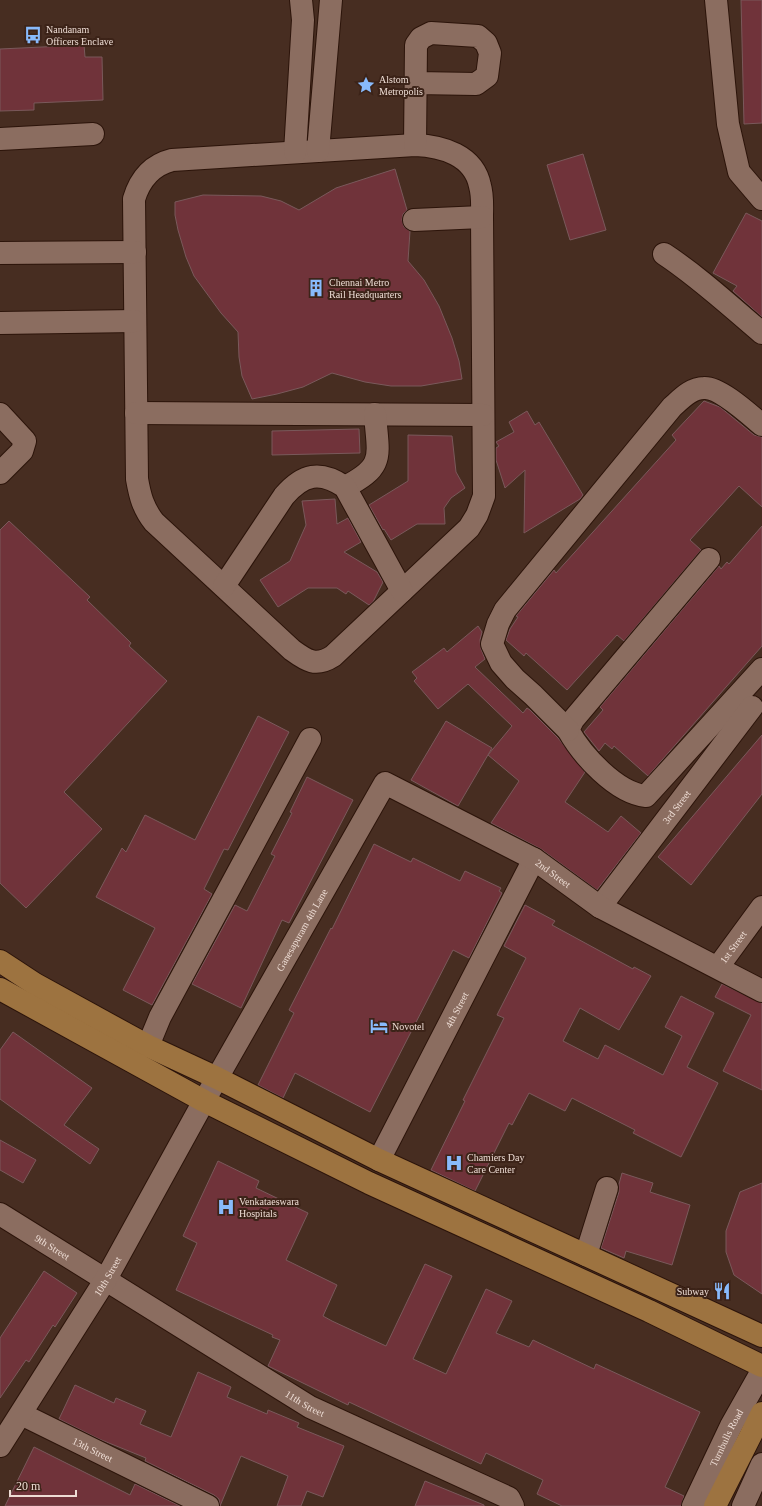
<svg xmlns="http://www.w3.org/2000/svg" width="762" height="1506" viewBox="0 0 762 1506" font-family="'Times New Roman',serif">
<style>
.building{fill:#70333a;stroke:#7a595b}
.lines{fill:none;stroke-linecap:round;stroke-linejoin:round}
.minor-casing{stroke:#2c140a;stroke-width:24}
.major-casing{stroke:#2c140a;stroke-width:24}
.minor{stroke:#8b6d60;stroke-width:22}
.major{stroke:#9d7340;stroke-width:22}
.labels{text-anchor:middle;stroke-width:4;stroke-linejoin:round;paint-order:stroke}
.poi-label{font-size:10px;fill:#eeddd5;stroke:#3c2318;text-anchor:start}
.street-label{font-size:10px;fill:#eeddd5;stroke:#3c2318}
</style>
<rect width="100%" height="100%" fill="#472d21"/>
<g class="building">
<path d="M741,0H762V123L744,124Z"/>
<path d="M84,45L85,57H102L103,100L34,103V110L0,111V49Z"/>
<path d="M583,154L606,230L570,240L547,165Z"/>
<path d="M395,169L407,210L403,214L402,220L404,227L410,231L408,261L424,280L439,306L452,338L459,361L462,379L421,386H391L365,382L332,373L303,387L277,394L252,399L242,376L239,357L238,332L221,313L194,276L186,257L178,230L175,215V202L203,195L261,196L281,201L299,210L336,188Z"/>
<path d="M746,213L762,221V317L733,291L737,286L713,273Z"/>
<path d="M704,401L720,407L754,435L762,437V507L739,486L690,540L701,550L624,641L617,635L567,690L526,653L524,656L506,640L510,629L518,617L516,616L554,570L556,573L676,440L672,435Z"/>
<path d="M527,411L535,425L539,422L583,495L580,499L524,533L525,470L505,488L496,460V448L499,446L496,442L514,432L509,422Z"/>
<path d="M359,429L360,453L272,455V431Z"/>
<path d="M408,435L452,436L456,472L465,488L451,498L444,508L445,524H417L391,540L384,529L383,530L369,505L408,481Z"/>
<path d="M335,499L337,524L348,518L361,542L344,552L377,572L383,582L373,602L369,605L348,591L346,594L337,588H308L278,607L260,580L290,561L306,525L302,501Z"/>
<path d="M9,521L90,597L87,600L131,643L129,646L167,681L64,792L102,829L26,908L0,883V530Z"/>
<path d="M762,526V646L648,776L614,746L612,749L605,743L599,751L584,732L603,710L600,707L719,566L721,569L727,562L729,564Z"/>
<path d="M478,626L482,632L480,640L481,649L485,659L475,667L523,713L527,708L530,710L558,738L585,772L565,802L608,832L621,816L641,833L597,890L541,849L491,823L519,781L488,755L512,726L468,684L438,709L414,681L417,678L412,672L444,648L447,652Z"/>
<path d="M258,716L289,732L228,850L224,849L204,889L212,894L152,1005L123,990L155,928L96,897L122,848L126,852L145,815L195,840Z"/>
<path d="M446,721L492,748L458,806L411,780Z"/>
<path d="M762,735V794L691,885L658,857Z"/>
<path d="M307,777L353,800L289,923L282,920L241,1008L192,984L235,905L247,911L275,856L271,854L292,813L290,812Z"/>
<path d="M374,844L411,862L413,858L460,881L465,871L501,888L499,891L502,893L469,958L453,950L370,1112L295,1073L283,1098L258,1085L294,1013L289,1010L331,928L332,929Z"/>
<path d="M525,905L555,921L552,925L633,969L634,967L651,976L619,1030L580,1008L563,1041L598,1059L605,1045L663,1075L682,1036L665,1027L681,996L714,1013L687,1067L718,1083L681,1157L633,1133L635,1130L572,1098L565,1111L529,1093L512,1125L509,1123L475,1191L431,1170L465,1101L463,1100L504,1018L497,1015L526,958L504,946Z"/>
<path d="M722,984L762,1003V1090L723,1071L751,1015L715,997Z"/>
<path d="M13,1032L92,1088L64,1125L99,1149L90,1164L0,1099V1050Z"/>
<path d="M0,1140L36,1160L23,1183L0,1170Z"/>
<path d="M218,1161L259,1181L256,1188L308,1213L286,1260L337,1285L323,1316L332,1321L386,1346L425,1264L452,1276L413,1359L446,1374L486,1289L512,1301L496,1333L529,1347L533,1340L594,1369L596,1364L700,1412L665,1487L684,1496L681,1506H562L537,1494L543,1480L486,1453L481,1464L349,1402L348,1405L268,1366L280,1340L272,1337L273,1335L176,1290L197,1243L183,1236Z"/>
<path d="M622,1173L653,1183L650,1192L690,1205L672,1265L626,1251L624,1258L601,1248L619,1192V1184Z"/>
<path d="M762,1183V1294L734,1275L726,1252V1231L740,1192Z"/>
<path d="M44,1271L77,1293L55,1327L53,1325L29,1362L26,1360L0,1398V1338Z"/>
<path d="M198,1372L231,1387L227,1397L267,1414L268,1410L299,1423L297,1427L344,1446L323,1497L307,1491L301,1506H277L288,1476L241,1456L220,1506L219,1499L214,1495L145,1461L146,1458L99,1439L59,1419L75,1385L114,1403L116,1398L146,1411L140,1424L171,1437Z"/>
<path d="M34,1447L130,1495L135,1484L180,1506H5Z"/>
<path d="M425,1481L484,1505V1506H415Z"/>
</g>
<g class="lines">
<g class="minor-casing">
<g id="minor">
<path d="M716,0L728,124L739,172L762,199"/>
<path d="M0,139L93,134"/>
<path d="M415,145C442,146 474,155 480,186C483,196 482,207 482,217L484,496L477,515L469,528L333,656C316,667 307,661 292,650L154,522C143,508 140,496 137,479L134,199C140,179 152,165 172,160Z"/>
<path d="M415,145L416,45L421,38L431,33L478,36L486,43L490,53L487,76L476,84L416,83"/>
<path d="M318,151L331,0"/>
<path d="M295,152L303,20L301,0"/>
<path d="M414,220L482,217"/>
<path d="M0,253L135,252"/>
<path d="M664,254C699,277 730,306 762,333"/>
<path d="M0,323L135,321"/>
<path d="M136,413L483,415"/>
<path d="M0,414L25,441L22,451L0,473"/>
<path d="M345,487C386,466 378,456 375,414"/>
<path d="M709,559L573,720L568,730C582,755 616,793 646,796L762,669"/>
<path d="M224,586L284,496C303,474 320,470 345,487L402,591"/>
<path d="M568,730L533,695L515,679L501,663L492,644L498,624L505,610L672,407C681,399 691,388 704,388C720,387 750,415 762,425"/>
<path id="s1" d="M600,907L752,707"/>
<path id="s2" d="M718,967L762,907"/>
<path d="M148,1046L160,1017L310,739"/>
<path id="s3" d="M379,1160L534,859"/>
<path id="s4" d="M0,1214L310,1407L509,1498L513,1506"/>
<path d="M586,1255L607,1188"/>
<path id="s5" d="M21,1414L208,1506"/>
<path id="s6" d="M0,1446L106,1279L204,1101L385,783L534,859L600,907L762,991"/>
<path id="s7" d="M693,1506L731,1426L762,1371"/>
<path d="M743,1506L762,1464"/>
</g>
</g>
<g class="major-casing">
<g id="major">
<path d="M0,961L35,984L148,1046L217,1078L379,1160L762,1336"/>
<path d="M0,989L204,1101L369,1183L649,1311L762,1366"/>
<path d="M715,1506L762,1413"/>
</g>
</g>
<use href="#minor" class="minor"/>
<use href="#major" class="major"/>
</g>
<defs>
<g id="bus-bare" transform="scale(1.38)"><path d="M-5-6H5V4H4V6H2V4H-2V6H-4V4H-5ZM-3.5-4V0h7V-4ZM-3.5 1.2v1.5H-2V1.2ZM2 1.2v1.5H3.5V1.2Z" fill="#88bafc" stroke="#3c2318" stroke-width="2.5" paint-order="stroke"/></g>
<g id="sight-bare" transform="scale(1.38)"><path d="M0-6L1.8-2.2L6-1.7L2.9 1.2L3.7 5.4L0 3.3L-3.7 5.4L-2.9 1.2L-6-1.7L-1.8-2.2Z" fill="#88bafc" stroke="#3c2318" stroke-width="2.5" paint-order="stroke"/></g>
<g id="building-bare" transform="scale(1.38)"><path d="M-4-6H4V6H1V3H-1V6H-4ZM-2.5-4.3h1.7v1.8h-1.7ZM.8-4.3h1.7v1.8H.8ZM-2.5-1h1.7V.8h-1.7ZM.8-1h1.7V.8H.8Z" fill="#88bafc" stroke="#3c2318" stroke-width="2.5" paint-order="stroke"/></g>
<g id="hotel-bare" transform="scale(1.38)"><path d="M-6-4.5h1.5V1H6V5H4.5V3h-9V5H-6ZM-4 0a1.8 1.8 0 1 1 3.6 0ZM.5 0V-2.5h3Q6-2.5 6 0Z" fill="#88bafc" stroke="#3c2318" stroke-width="2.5" paint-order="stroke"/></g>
<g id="hospital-bare" transform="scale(1.38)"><path d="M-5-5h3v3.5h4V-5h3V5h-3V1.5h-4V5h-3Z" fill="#88bafc" stroke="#3c2318" stroke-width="2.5" paint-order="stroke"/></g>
<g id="restaurant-bare" transform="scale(1.38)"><path d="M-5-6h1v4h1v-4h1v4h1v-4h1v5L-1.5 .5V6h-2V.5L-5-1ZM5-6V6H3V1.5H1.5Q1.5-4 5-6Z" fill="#88bafc" stroke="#3c2318" stroke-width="2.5" paint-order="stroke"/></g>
</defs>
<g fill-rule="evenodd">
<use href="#bus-bare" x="33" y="35"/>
<use href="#sight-bare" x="366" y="85"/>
<use href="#building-bare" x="316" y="288"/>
<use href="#hotel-bare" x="379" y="1026"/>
<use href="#hospital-bare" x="454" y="1163"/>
<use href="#hospital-bare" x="226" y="1207"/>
<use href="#restaurant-bare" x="722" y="1291"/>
</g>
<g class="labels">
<g class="poi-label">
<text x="46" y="33">Nandanam<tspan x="46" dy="12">Officers Enclave</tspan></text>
<text x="379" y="83">Alstom<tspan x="379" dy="12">Metropolis</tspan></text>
<text x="329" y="286">Chennai Metro<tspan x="329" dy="12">Rail Headquarters</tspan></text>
<text x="392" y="1030">Novotel</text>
<text x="467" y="1161">Chamiers Day<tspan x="467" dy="12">Care Center</tspan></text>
<text x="239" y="1205">Venkataeswara<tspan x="239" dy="12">Hospitals</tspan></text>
<text x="709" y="1295" text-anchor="end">Subway</text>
</g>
<g class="street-label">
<text dy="4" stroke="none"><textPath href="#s1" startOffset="126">3rd Street</textPath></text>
<text dy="4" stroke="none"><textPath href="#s6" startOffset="958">2nd Street</textPath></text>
<text dy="4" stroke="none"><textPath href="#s6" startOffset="598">Ganesapuram 4th Lane</textPath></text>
<text dy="4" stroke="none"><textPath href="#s2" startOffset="25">1st Street</textPath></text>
<text dy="4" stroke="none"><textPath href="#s3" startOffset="169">4th Street</textPath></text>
<text dy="4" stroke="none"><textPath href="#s4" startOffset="62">9th Street</textPath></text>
<text dy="4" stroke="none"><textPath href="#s6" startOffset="201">10th Street</textPath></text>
<text dy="4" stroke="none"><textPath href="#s4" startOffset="359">11th Street</textPath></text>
<text dy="4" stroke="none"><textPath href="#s7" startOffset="76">Turnbulls Road</textPath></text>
<text dy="4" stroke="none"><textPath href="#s5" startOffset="80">13th Street</textPath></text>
</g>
</g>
<path d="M10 1490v6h66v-6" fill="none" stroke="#eeddd5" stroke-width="2"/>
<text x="16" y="1490" font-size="12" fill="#eeddd5" stroke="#3c2318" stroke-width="3" paint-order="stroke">20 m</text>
</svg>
